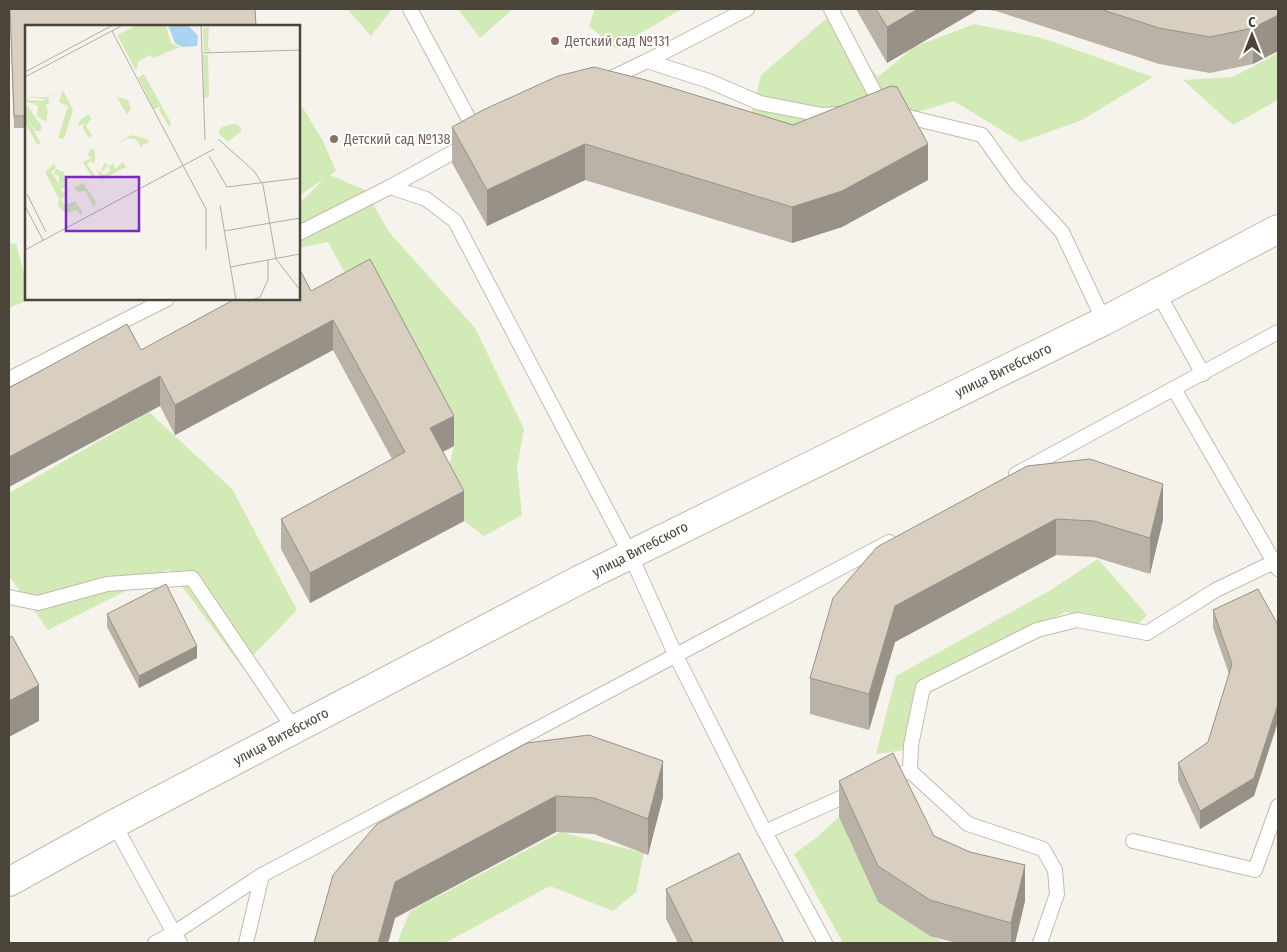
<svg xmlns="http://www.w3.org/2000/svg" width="1287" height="952" viewBox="0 0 1287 952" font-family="'Fira Sans Condensed',sans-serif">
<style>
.green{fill:#d2eab5}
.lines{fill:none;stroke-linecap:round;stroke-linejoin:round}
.service-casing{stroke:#c2bbae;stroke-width:16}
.tertiary-casing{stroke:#c2bbae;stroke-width:30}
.service{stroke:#fff;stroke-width:14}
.tertiary{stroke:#fff;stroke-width:28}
.wall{fill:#bab2a6}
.shaded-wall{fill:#979187}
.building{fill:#d8cfc1;stroke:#979187}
.education-dot{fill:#8d6e63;stroke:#fff;stroke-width:2}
.labels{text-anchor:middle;stroke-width:4;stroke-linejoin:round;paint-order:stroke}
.education-label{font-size:14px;fill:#785e54;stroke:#fff;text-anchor:start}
.street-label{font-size:14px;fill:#4b4439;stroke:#fff}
.inset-road{fill:none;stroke:#b2ada4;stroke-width:1}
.view{fill:#7b2cbf;fill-opacity:0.15;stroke:#7b2cbf;stroke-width:2.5}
.inset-edge{fill:none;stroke:#4b4439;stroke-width:2.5}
</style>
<rect width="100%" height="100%" fill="#f6f3ec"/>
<g class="green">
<path d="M347,9H392L371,36Z"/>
<path d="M458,9H513L480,38Z"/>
<path d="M595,9H682L615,48L589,26Z"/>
<path d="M827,18L878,77L914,47L974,24L1042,38L1153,77L1082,120L1021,142L954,101L911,114L797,140L749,124L761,75Z"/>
<path d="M1278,53V100L1233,125L1183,80L1233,77Z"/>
<path d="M303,108L323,141L336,171L330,175L365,190L389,232L475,328L524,429L517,467L522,515L484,536L464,521L443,493L454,445L357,295L328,242L299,248V258V204L325,178L299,196V110Z"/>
<path d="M9,243L16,244L26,280V299H31L9,308Z"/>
<path d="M149,412L232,489L297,610L242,667L169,569L48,630L9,576V493Z"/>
<path d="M1098,559L1147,615L1134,628L1066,612L926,680L905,750L876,754L896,676L1049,591Z"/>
<path d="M839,817L878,902L944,943H843L794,854L816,838Z"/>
<path d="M561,832L644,853L636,892L613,911L550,886L445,943H397L410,911Z"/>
</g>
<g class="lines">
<g class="service-casing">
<g id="service">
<path d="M831,9L884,111L982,135L1017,184L1062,232L1104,321"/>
<path d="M647,61L747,9"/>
<path d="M603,82L647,61L709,81L760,103L822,115L838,114"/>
<path d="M390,187L426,199L455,221L630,554L676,656L765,832L825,943"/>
<path d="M299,233L390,187L479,138L410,9"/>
<path d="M1158,293L1203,374"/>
<path d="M9,379L167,299"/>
<path d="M1174,389L1274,562L1278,559"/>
<path d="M1016,474L1278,332"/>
<path d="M9,597L38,603L107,584L192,578L294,729"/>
<path d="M910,771L911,745L923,687L1037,630L1077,620L1147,633L1216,590L1274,562L1278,569"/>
<path d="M901,774L910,771L968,824L1043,849L1055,870L1057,894L1040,943"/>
<path d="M114,824L174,933L155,943"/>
<path d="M765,832L856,791"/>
<path d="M1133,841L1255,870L1278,806"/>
<path d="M180,943L174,933L262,875L889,542"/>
<path d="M246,943L262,875"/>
</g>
</g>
<g class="tertiary-casing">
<path id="tertiary" d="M9,882L114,824L581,579L1104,321L1278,229"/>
</g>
<use href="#service" class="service"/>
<use href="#tertiary" class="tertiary"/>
</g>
<g class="wall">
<path d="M9,9H255L26,26V128H14L10,9Z"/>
<path d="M856,9H979L887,63Z"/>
<path d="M982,9H1278V51L1253,64L1210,73L1159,64L996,11Z"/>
<path d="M452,127L928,180L842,227L792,243L585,180L487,226L452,163Z"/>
<path d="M311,291L454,446L443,452L464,521L310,603L281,549V519L392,459L333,350L175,435L160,406L141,350Z"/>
<path d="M1027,466L1163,520L1150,574L1094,557L1056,555L895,642L869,730L810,714V678Z"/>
<path d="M1258,589L1254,796L1200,829L1178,781V763L1208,742L1229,674L1213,628V610Z"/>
<path d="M107,614L197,658L139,688L107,627Z"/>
<path d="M527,743L663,797L648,855L594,834L556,832L395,918L388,943H314Z"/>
<path d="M839,781L934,836L1025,901L1015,943H956L930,936L878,902L839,817Z"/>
<path d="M666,889L784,943H678L666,919Z"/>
</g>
<g class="shaded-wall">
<path d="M918,9H979L887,63V27Z"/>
<path d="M1278,15V51L1253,64V28Z"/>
<path d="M585,144V180L487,226V190Z"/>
<path d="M928,144V180L842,227L792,243V207Z"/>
<path d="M333,320V350L175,435V405Z"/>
<path d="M160,376V406L9,487V457Z"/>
<path d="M454,416V446L430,458V428Z"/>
<path d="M1163,484V520L1150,574V538Z"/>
<path d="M464,491V521L310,603V573Z"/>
<path d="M1056,519V555L895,642L869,730V694L895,606Z"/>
<path d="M197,646V658L139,688V676Z"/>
<path d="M39,685V721L9,737V701Z"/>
<path d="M1278,704V722L1254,796L1200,829V811Z"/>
<path d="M663,761V797L648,855V819Z"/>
<path d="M556,796V832L395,918L388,943H378L395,882Z"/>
<path d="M1025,865V901L1015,943H1011V923Z"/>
</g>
<g class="building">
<path d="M10,9H255L256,26H26V116H14Z"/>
<path d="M876,9H918L887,27Z"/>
<path d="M1100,9H1278V15L1253,28L1210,37L1159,28Z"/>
<path d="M594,67L646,80L793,125L891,86L897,87L928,144L842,191L792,207L585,144L487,190L452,127L483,110L558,76Z"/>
<path d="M370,259L454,416L430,428L464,491L310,573L281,519L405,452L333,320L175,405L160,376L9,457V388L127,324L141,350L235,299H299V268L311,291Z"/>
<path d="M1090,459L1163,484L1150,538L1094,521L1056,519L895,606L869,694L810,678L833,598L877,547L1027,466Z"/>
<path d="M166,584L197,646L139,676L107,614Z"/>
<path d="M1258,589L1278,625V704L1254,778L1200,811L1178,763L1208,742L1232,664L1213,610Z"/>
<path d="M12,636L39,685L9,701V638Z"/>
<path d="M589,735L663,761L648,819L594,798L556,796L395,882L378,943H314L333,875L377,824L527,743Z"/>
<path d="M893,753L934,836L970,852L1025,865L1011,923L930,900L878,866L839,781Z"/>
<path d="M739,853L784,943H693L666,889Z"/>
</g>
<g class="education-dot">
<circle cx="555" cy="41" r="5"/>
<circle cx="334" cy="139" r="5"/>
</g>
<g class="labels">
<g class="education-label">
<text x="565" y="46">Детский сад №131</text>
<text x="344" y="144">Детский сад №138</text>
</g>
<g class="street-label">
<text transform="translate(1003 370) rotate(-26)" y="5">улица Витебского</text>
<text transform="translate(640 549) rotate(-27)" y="5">улица Витебского</text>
<text transform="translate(281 736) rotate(-28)" y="5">улица Витебского</text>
</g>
</g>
<g transform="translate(25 25)">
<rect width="275" height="275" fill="#f6f3ec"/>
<path d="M112,0H141L146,18L155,22L128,33L125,30L112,37L113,42L110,44L92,10ZM184,1L183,22L186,27L179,26L178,4ZM178,30H183L184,72L179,73ZM119,49L146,98L144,102L134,85L135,82L129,84L113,52ZM38,65L48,85L39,114L33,113L43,81L34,77ZM32,66L22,73L25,78L20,80L23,86L21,97L12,91L13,81L9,79H19L3,78L1,75L20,76V74L0,72H22ZM92,72L103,75L106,83L102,90ZM3,81L17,102L15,106H10L1,91L16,119H12L0,98V84ZM64,89L66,94L61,101L67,110L64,113L58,103L59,98L53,102L55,95ZM207,99L213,100L217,105L203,117L193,108L197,102ZM106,110L124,115L123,118L118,119L117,123L111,114L103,113L90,119ZM65,124L70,125V138L65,136L62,140L70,150L68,154L58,137L67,133L63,130ZM80,137L84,141L89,139L90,144L98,137L101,142L76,155L72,145L79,150L86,146L82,140L79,146L76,145ZM29,139L31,143L26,147L34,159V151L29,149L31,144L39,147L40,153L42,161L35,165L43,169L36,175L41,180L50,176L58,187L55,190L51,185L44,188L37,186L33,180L34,174L20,147ZM58,158L71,177L69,183L60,166L52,167L49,162Z" fill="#d2eab5"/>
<path d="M143,0H163L173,11L172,21L157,22L150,18Z" fill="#a9d4f2"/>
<path class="inset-road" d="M176,0L180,115M87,6L181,184V225M178,28L275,25M0,47L88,0M0,52L98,0M193,114L229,146L238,160L251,234L275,265M184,131L202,162L275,153M2,169L21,207M195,180L211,275M0,181L18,215M199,206L275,193M0,225L189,124M205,242L275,229M227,275L235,272L243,255V235"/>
<path class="view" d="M41,152H114V206H41Z"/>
<rect width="275" height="275" class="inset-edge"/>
</g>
<rect width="1287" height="952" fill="none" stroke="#4b4439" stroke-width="20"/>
<g transform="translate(1252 35)" stroke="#ffffff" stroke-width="4" paint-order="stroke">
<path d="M0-4L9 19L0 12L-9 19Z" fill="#4b4439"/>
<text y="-8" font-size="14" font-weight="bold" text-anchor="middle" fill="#4b4439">С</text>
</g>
</svg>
